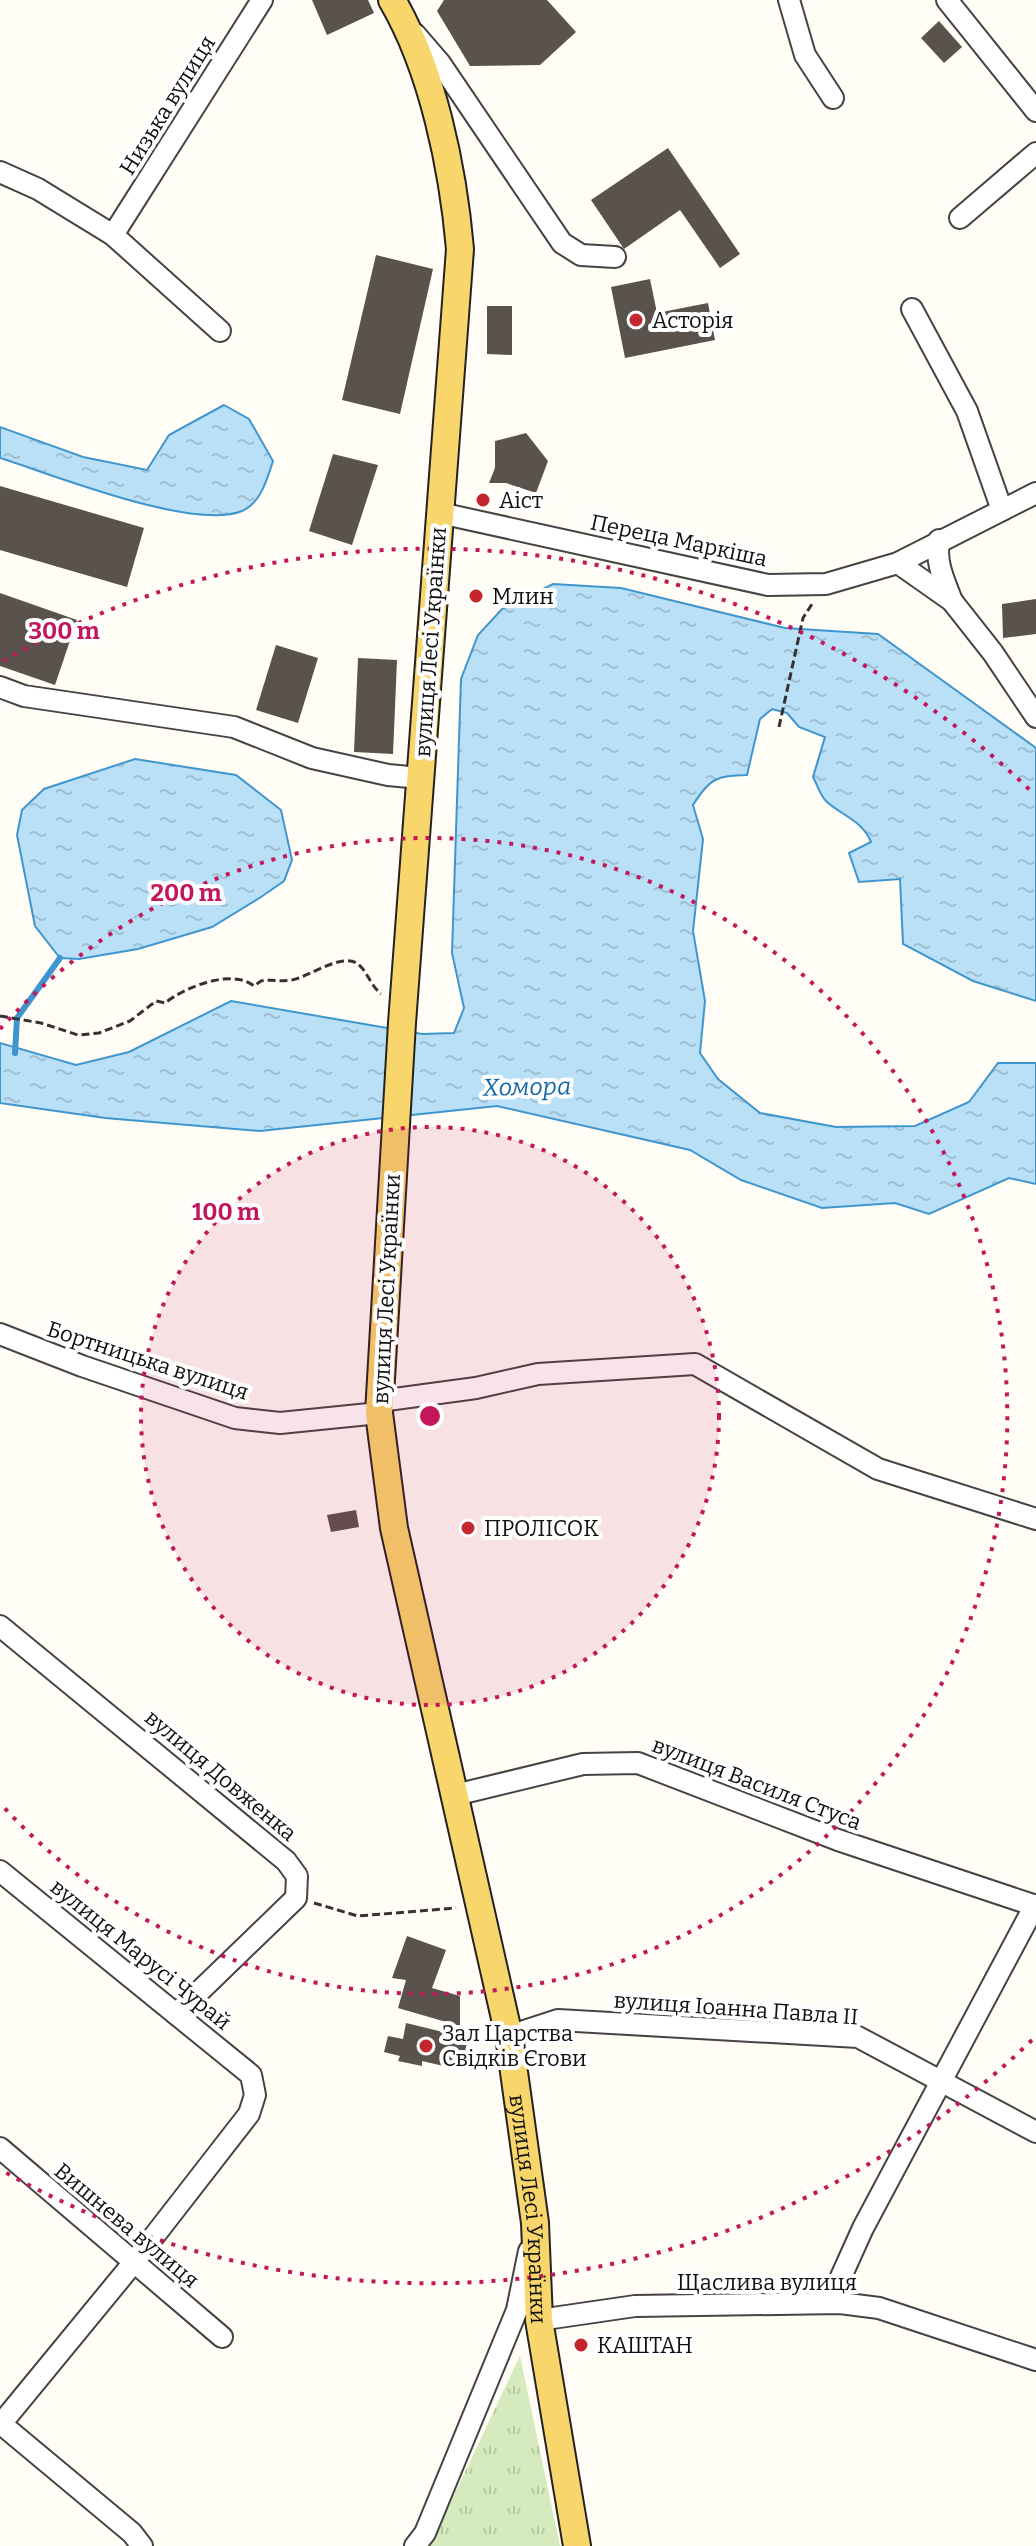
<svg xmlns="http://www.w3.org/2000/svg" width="1036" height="2546" viewBox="0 0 1036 2546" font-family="Bitter,serif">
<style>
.grass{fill:url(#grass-tufts)}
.water{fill:url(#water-ripples);stroke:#3f96cf;stroke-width:2}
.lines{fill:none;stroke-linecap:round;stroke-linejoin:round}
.stream{stroke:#3f96cf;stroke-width:6}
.building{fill:#5a524d}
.minor-casing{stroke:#444;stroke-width:24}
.major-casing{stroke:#222;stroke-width:30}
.path{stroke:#333;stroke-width:3;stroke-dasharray:8 4;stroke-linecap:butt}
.minor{stroke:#fff;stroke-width:20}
.major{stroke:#f9d66b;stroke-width:26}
.ring{fill:none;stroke:#c2185b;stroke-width:4;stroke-dasharray:4 8}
.poi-dot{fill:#c4262e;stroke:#fff;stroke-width:3}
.labels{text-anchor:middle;stroke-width:8;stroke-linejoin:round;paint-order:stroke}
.street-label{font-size:22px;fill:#111;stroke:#fff}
.poi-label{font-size:22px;fill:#111;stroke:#fff;text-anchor:start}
.water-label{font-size:24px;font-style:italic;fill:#1768a6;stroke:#fff}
.centre{fill:#c2185b;stroke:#fff;stroke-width:4}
.ring-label{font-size:24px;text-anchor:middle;font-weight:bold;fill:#c2185b;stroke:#fff;stroke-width:8;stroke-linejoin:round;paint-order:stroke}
</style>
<defs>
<pattern id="grass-tufts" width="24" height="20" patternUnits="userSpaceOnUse" patternTransform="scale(2)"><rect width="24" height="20" fill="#d5ebbd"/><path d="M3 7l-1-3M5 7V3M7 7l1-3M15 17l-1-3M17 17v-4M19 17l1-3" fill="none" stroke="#b6c8a1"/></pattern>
<pattern id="water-ripples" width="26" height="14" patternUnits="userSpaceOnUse" patternTransform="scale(2)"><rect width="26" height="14" fill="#b9e0f7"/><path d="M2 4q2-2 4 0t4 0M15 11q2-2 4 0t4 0" fill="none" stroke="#9ebfd3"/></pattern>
</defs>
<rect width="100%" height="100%" fill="#fffdf5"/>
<path class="grass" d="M520,2356L560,2546H430Z"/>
<g class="water">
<path d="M224,405L249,419L273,461C267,479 261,503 242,511C193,531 54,475 0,458V427L83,457L147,470L169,435Z"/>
<path d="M553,584L621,588L785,628L878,634L1036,748V1001L973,981L903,944L900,879L859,882L849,853L871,842C862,820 842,816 826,801C820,795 817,784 813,777L825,737L799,727L787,713L772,709L760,719L747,775C716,776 710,778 693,805L703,839L693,931L705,1001L700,1053L718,1079L760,1113L836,1127L915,1126L969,1102L998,1063H1036V1184L1009,1178L929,1214L895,1203L822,1208L741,1180L690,1150L497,1106L260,1131L105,1118L0,1103V1043L76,1065L129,1052L231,1001L422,1034L454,1033L464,1008L452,953L461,679L478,635L502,609Z"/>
<path d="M135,759L236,775L281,810L292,860L284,881L261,897L212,927L138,949L79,959L60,958L35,926L17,835L22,810L44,789Z"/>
</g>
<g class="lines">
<path class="stream" d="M15,1053L17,1018L60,958"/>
</g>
<g class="building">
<path d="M312,0H368L374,13L327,35Z"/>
<path d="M444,0H547L576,32L540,65L470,66L437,11Z"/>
<path d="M939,21L962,47L944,63L921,38Z"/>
<path d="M668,148L740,254L720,268L680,210L624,249L591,200Z"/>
<path d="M376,255L433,269L400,414L342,400Z"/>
<path d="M650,279L657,313L708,303L715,340L625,358L611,287Z"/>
<path d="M487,306H512V355L487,354Z"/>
<path d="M526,433L548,461L536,493L506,483H489L495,468V441Z"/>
<path d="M333,454L378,465L352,545L309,531Z"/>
<path d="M0,486L144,528L127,587L0,550Z"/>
<path d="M0,593L77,620L55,685L0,666Z"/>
<path d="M1036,599V634L1003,638L1002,604Z"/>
<path d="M276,645L318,658L298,723L256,710Z"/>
<path d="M358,658L397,660L393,754L354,752Z"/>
<path d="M356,1510L359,1527L331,1532L327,1515Z"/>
<path d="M407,1936L446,1950L432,1988L460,1996V2026L398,2008L406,1980L392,1978Z"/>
<path d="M406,2023L468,2038L461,2070L422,2061V2066L398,2061L400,2056L384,2052L388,2036L403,2039Z"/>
</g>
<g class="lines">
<g class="minor-casing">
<g id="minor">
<path d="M789,0L805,55L833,98"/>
<path d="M947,0L1036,111"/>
<path d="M415,34L440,63L562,243L581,255L615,257"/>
<path d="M0,172L38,189L113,235L220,331"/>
<path d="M960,218L1036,153"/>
<path d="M113,235L262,0"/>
<path d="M912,309L967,411L1002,510"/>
<path d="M440,513L768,585L826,584L898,563L1036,493"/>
<path d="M939,540C935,562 944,580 952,601"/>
<path d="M898,563L952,601L993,653L1036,717"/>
<path d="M0,687L24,696L234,727L312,758L388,775L420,778"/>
<path d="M0,1334L82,1366L235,1418L280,1423L379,1413"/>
<path d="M380,1401L476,1388L538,1374L695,1364L878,1469L1036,1519"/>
<path d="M0,1626L286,1861L297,1876L296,1898L176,2014"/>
<path d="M455,1795L583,1764L638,1763L838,1840L1036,1906"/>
<path d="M0,1871L251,2075L255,2095L249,2114L134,2262L1,2424"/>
<path d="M509,2036L558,2020L858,2037L1036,2132"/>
<path d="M0,2148L222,2337"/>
<path d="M840,2303V2279L863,2228L1035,1905"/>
<path d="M539,2320L635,2306L840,2303L879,2308L1036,2360"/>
<path d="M0,2423L132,2533L142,2546"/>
<path d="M415,2546L425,2533L517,2310L529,2251"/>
</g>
</g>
<g class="major-casing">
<g id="major">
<path id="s1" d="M392,0C433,70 453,169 460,249L402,1023L379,1413L394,1528L509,2036L535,2223L539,2320L577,2546"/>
</g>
</g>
<g class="path">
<path d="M779,727L803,618L812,604"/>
<path d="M0,1016L41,1023L78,1035L99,1033L130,1021L156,1001L165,1003C185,987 232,968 254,986L261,981C272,979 281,982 292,980C309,977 342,952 358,964C367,971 371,986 381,994"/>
<path d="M314,1903L358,1916L456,1908"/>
</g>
<use href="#minor" class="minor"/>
<use href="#major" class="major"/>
</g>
<circle cx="430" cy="1416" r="289" fill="#c2185b" fill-opacity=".12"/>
<g class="ring">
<circle cx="430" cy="1416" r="289"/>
<path d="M0 1029A578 578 0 1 1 0 1803"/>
<path d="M1032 2040A867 867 0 0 1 3 2171M3 661A867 867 0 0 1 1032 792"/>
</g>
<g class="poi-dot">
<circle cx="636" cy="320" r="8"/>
<circle cx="483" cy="500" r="8"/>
<circle cx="476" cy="596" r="8"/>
<circle cx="468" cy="1528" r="8"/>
<circle cx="426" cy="2046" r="8"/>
<circle cx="581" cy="2345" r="8"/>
</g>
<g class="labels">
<g class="street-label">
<text transform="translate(167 105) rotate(-58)" y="8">Низька вулиця</text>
<text transform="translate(679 540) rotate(12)" y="8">Переца Маркіша</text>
<text transform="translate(430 642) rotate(-86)" y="8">вулиця Лесі Українки</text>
<text transform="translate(386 1289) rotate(-87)" y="8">вулиця Лесі Українки</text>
<text transform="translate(148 1360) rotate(18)" y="8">Бортницька вулиця</text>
<text transform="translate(221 1775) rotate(40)" y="8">вулиця Довженка</text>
<text transform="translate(757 1783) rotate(21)" y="8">вулиця Василя Стуса</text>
<text transform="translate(141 1954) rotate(39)" y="8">вулиця Марусі Чурай</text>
<text transform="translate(736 2008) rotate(4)" y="8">вулиця Іоанна Павла II</text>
<text dy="8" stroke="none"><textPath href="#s1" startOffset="2238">вулиця Лесі Українки</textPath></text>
<text transform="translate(127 2225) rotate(40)" y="8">Вишнева вулиця</text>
<text x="767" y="2290">Щаслива вулиця</text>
</g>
<g class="poi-label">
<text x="652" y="328">Асторія</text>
<text x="499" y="508">Аіст</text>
<text x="492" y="604">Млин</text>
<text x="484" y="1536">ПРОЛІСОК</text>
<text x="442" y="2041">Зал Царства<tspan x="442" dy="25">Свідків Єгови</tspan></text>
<text x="597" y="2353">КАШТАН</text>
</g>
<g class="water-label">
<text transform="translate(527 1087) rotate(-1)" y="8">Хомора</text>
</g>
</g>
<circle cx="430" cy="1416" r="12" class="centre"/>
<g class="ring-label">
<text x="64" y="639">300 m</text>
<text x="186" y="901">200 m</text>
<text x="226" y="1220">100 m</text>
</g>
</svg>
